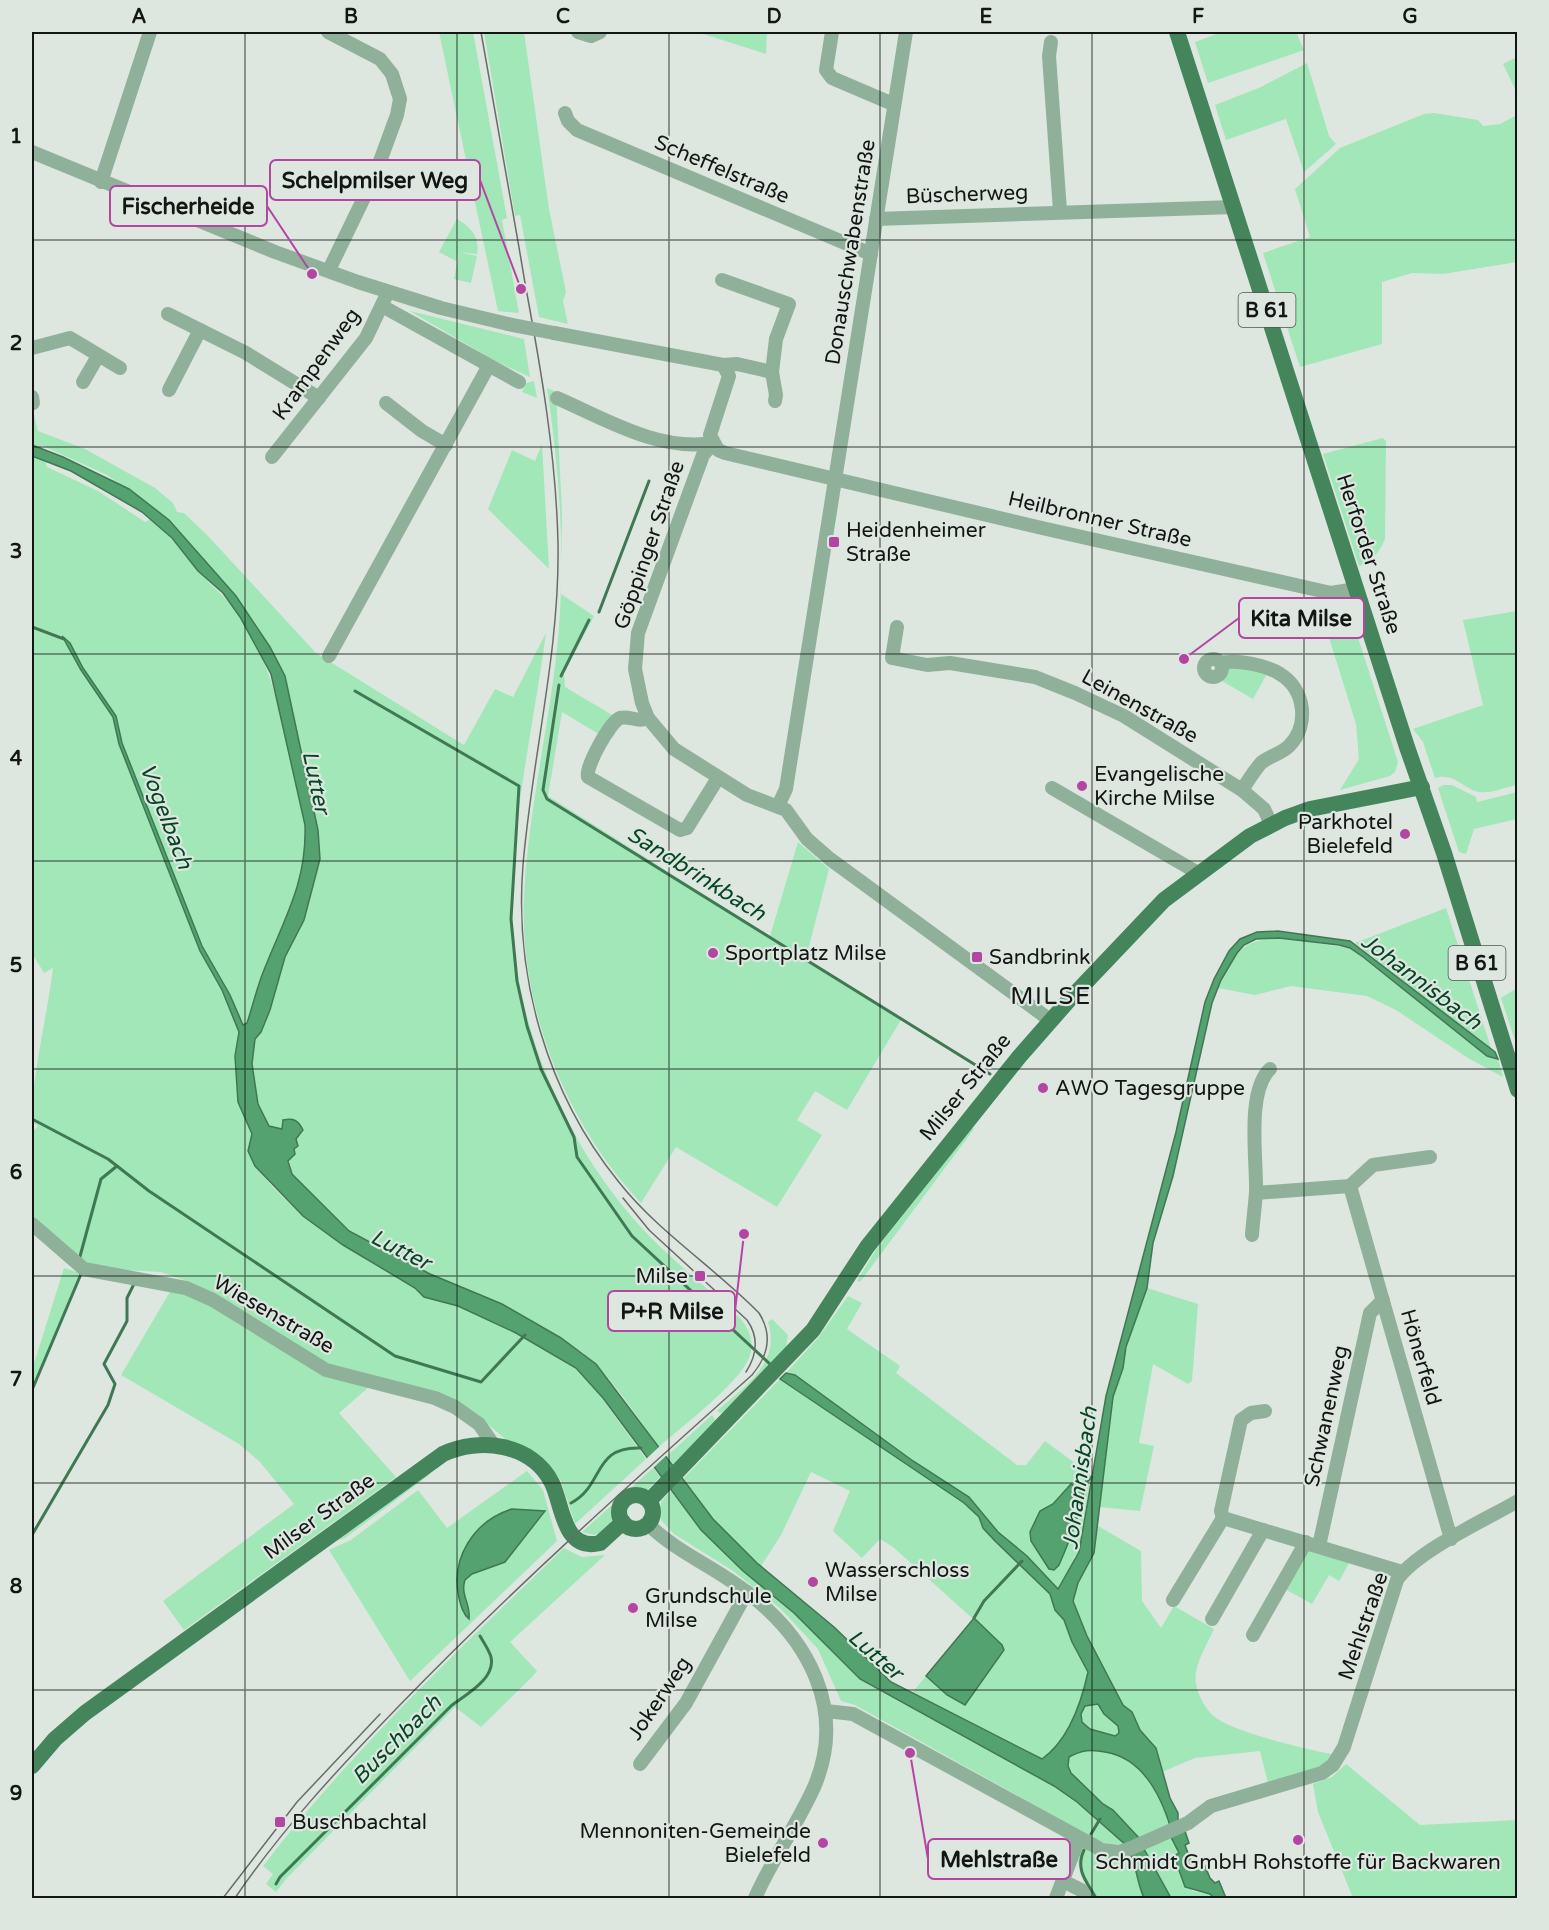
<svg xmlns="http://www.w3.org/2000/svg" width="1549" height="1930" viewBox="0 0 1549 1930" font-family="'Varela Round',sans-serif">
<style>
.green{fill:#a2e7b8;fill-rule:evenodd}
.water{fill:#53a270;stroke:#407854;stroke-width:1.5;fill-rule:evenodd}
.pier{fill:#dee6e0}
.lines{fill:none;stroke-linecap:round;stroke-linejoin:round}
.stream{stroke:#407854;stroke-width:3}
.minor{stroke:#90b199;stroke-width:14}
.major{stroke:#44855b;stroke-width:16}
.tram{stroke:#686d69;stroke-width:1.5}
.minor-bridge{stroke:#90b199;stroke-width:14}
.grid{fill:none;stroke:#131614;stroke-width:1.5;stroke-opacity:0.55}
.poi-dot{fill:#b445a3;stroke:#dee6e0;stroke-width:2}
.labels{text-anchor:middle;stroke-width:4.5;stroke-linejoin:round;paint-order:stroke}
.shield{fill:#dee6e0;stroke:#505451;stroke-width:1.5}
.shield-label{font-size:20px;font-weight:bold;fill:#131614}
.street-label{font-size:21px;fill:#131614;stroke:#dee6e0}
.poi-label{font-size:21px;fill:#131614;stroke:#dee6e0;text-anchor:start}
.water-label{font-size:22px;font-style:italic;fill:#054624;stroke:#dee6e0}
.quarter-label{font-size:24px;letter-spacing:1.5px;fill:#131614;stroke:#dee6e0}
.leader{fill:none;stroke:#b445a3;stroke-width:2}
.callout-dot{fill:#b445a3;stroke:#dee6e0;stroke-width:2}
.callout{fill:#dee6e0;stroke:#b445a3;stroke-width:2}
.callout-label{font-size:22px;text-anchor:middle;font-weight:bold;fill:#131614}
.neatline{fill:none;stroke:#131614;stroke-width:2}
.grid-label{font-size:20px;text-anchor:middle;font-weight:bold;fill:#131614}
</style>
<rect width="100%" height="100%" fill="#dee6e0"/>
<g class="green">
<path d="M439,32H473L507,218L502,220L519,313L498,311Z"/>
<path d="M484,32H524L549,209L566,292L563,301L568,324L539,317L520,215L515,216Z"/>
<path d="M697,32H767L766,54Z"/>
<path d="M1222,32H1296L1304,50L1208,83L1195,42Z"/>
<path d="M1517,57V93L1503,64Z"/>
<path d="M1307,63L1329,136L1336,144L1304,172L1286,119L1226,140L1215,105L1261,87Z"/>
<path d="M1434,113L1478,120L1483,126L1500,124L1517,115V262L1443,274L1412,273L1382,282V344L1300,367L1263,253L1310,237L1295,189L1340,148L1424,114Z"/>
<path d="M457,219C471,227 480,237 477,254L459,252L477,256L471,283L454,279L459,253L456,261L439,252Z"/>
<path d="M410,311L524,339L530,377L495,361Z"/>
<path d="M534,381L537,398L522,392L526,383Z"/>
<path d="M547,388L556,392L562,512L561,594L594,616L564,673L565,687L614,716L602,736L562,712L548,796L770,936L798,842L829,869L806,958L902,1018L847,1110L815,1091L797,1120L822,1135L777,1207L676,1147L641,1203C566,1124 519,1006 524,897C528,806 552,717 559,627C565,547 559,467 547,388Z"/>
<path d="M32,407L38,431L85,449L155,488L173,503L177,512L184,513L208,536L316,653L464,745L495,689L513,697L546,633C534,724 511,820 512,912C513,1022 565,1143 639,1225C669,1258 706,1287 739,1317C748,1327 755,1341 750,1355C743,1381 681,1427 659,1447L621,1394L596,1364L582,1352L502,1304L430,1274L349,1231L292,1173L283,1129L269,1126L258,1104L252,1064L255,1039L261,1032L270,1010L285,957L304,920L319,843L285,676L270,647L236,596L169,520L107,475L41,445L47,467L98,491L145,522L151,519C169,534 182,552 197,570C211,586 227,597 240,617C279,672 289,759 305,825C307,883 284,919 264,970C257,987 253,1005 247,1023L243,1025L230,995L202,947L122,743L116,716L83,668L70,643L62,636L32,626Z"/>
<path d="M1383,438L1386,441L1385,539C1379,553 1373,560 1359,566L1323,454Z"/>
<path d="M542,444L549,569L488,509L512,450L535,461Z"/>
<path d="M1317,599L1352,619L1398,762L1395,772L1390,776L1340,790L1359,759L1356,724Z"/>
<path d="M1517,611V785C1506,787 1491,794 1479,792C1462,788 1454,772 1435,778L1423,742L1413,729L1483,705L1463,620Z"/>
<path d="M32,629L62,640L67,645L113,717L119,744L200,951L222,990L239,1032L235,1056L238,1102L253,1134C231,1184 378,1266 415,1288L424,1297L458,1305L516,1333L576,1368L588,1379L646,1459L575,1524L561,1481L549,1465L509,1442L479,1417L330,1368L188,1284L187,1281L161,1272L90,1268L32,1216V1132L38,1126L32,1122C32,1073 47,1018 53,968L44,973L32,953Z"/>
<path d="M1230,666L1268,672L1253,699L1222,681Z"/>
<path d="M1443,785H1452L1476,797L1477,802L1517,792V819L1474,829L1466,854L1459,852L1438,788Z"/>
<path d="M1446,908L1492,1051L1355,943Z"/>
<path d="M1279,938L1350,948L1487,1056L1498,1059L1503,1077L1468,1058L1396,1010L1367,996L1291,986L1255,995L1218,988C1232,954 1241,940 1279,938Z"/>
<path d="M1517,988V1047L1501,998Z"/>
<path d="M972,1128L974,1129L860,1282L857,1281L877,1248Z"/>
<path d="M64,1268L80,1273L32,1389V1370Z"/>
<path d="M1147,1288L1198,1304L1192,1381L1188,1384L1153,1364L1139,1443L1154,1446L1140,1511L1100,1507C1105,1471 1104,1433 1113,1397C1122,1360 1134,1324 1147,1288Z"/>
<path d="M171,1290L185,1292L370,1386L339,1413L396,1477L184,1630L163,1601L294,1504L260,1462L239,1444L121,1375Z"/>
<path d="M848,1296L862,1303L847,1329L900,1366L896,1373L1017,1465H1026L1045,1441L1091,1475L1079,1552L1074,1557C1074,1568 1066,1582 1057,1589L1027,1556L998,1532L969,1497L913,1461L795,1375L786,1373L818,1338ZM1067,1487L1081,1502L1078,1512L1040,1554C1013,1516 1056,1512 1067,1487Z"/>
<path d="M772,1319L788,1335L786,1347L724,1412L720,1413L717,1411C745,1386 781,1364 768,1322Z"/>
<path d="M780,1379L964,1503L979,1517L983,1528L995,1541L1050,1594L1055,1610L1064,1620L1072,1642L1088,1672C1081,1704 1069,1739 1042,1759L912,1693L926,1676L947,1695L1002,1645L893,1547L880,1539L862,1558L833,1531L850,1491L811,1472L781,1535L761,1566L713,1519L682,1480Z"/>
<path d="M712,1415L716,1421L672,1465L666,1457Z"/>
<path d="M438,1465L428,1476L345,1538L335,1541Z"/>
<path d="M653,1468L660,1477L646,1491L623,1496C612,1510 615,1530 594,1535L582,1532Z"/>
<path d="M527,1471L543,1490L557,1541L410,1681L329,1550L351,1540L418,1490L447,1528ZM512,1509L545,1512L505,1562L472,1574L465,1580L463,1597L470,1612L462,1607L457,1586L458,1566Z"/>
<path d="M671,1491L701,1530L743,1571L794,1613L869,1685L1054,1786L1077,1802L1126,1845L1109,1844L1099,1841L855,1705L841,1701L818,1649L781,1609L733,1571L674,1534L661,1520V1502Z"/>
<path d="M1098,1526L1141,1551L1142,1601L1161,1628L1174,1606L1214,1629C1208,1642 1198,1659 1196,1672C1193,1687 1204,1709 1216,1718C1238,1733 1305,1749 1332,1754L1325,1766L1268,1783L1260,1751L1195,1758L1162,1772C1159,1745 1148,1748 1139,1729C1135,1719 1132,1713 1123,1705L1087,1636L1073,1601L1078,1583L1087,1567Z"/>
<path d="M1308,1545L1352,1558L1339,1581L1329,1575L1312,1604L1283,1588Z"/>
<path d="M564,1548L582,1557L605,1555L510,1642L537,1671L532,1677L481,1727L455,1707L286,1879L276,1892L266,1884L273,1874L263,1866C352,1750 459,1649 564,1548Z"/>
<path d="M1098,1704L1104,1714L1118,1726L1119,1733L1115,1736L1090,1729L1082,1722L1081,1714L1085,1706Z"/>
<path d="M1080,1750C1135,1748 1157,1779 1171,1829L1140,1839L1113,1810L1103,1804L1071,1773L1068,1766L1069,1757Z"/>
<path d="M1346,1764L1420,1825L1517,1820V1898H1353L1318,1812L1313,1784L1332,1777Z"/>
<path d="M1170,1835L1179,1853L1192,1891L1210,1894L1214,1898H1171L1143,1847Z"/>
<path d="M1082,1846L1113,1858L1130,1853C1137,1868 1137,1883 1144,1898H1094C1083,1879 1073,1868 1082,1846Z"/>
</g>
<g class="water">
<path d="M32,445L63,457L129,489L169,520L236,596L270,647L285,676L318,830L320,859L304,920L285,957L270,1010L261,1032L255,1039L252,1064L258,1104L269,1126L282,1129L283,1120C294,1118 298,1120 303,1130L296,1139L298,1146L294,1149L295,1154L288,1161L292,1174L349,1231L430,1274L502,1304L561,1338L596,1364L713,1519L757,1563L834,1627L891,1682L1042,1759C1069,1740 1081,1704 1088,1672L1072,1642L1064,1620L1055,1610L1050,1594L995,1541L983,1528L979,1517L964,1503L780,1379L786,1373L795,1375L913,1461L969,1497L998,1532L1027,1556L1058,1589L1079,1552L1106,1396L1176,1132L1205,1002L1214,979L1229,951L1240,939L1257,932L1278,931L1350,941L1495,1052L1498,1059L1487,1056L1363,957L1350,948L1339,945L1279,938L1256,939L1244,945L1237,953L1221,980L1212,1003L1173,1176L1153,1243L1147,1288L1126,1347L1123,1368L1113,1397L1094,1553L1078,1583L1073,1601L1087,1636L1123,1705L1132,1712L1140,1730L1156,1748L1170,1798L1178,1813V1825L1171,1829C1161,1795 1143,1758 1105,1752C1091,1749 1082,1750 1069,1757L1068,1766L1071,1773L1103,1804L1113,1810L1140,1839L1126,1845L1077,1802L1054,1786L860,1679L794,1613L743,1571L701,1530L603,1398L576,1368L516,1333L458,1306L424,1297L415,1288L343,1245L303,1216L255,1166L248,1151L252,1134L238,1102L235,1056L239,1032L222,990L200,951L119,744L113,717L81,670L62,636L70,643L83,668L116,716L122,743L202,946L230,995L243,1025L247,1023C253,1005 257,987 264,970C284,919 307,883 305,825L271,674L240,617L223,593L198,571L172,538L142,512L71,471L32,456ZM1098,1704L1104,1714L1118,1726L1119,1733L1115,1736L1090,1729L1082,1722L1081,1714L1085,1706Z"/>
<path d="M1071,1484L1084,1491C1079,1517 1070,1540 1059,1565L1054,1570L1049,1569L1031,1541L1030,1532L1040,1511L1053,1504Z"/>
<path d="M512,1509L545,1511L505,1562L472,1574L465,1580C460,1595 471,1604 469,1619C463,1614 461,1606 459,1598C450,1558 474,1521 512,1509Z"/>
<path d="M974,1618L1002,1645L1004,1650L965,1705L947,1695L926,1676Z"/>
<path d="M1184,1828L1189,1843L1185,1845L1192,1864L1203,1861L1210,1878L1215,1883L1219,1881L1226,1898H1214L1210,1894L1185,1887L1174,1856L1179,1853L1170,1835Z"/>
<path d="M1143,1847L1171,1898H1144C1137,1883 1137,1868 1130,1853Z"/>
</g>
<path class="pier" d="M661,1445L668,1454L651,1470L644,1461Z"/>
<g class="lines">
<g class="stream">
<path d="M599,612L649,481"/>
<path d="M32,627L64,639"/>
<path d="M561,676L589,620"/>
<path d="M559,685L543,790L547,799L990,1074"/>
<path d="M355,691L519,786L511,919L517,981L527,1026L541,1069L574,1137L577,1157L632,1236L771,1365"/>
<path d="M32,1119L108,1159L149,1191L395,1356L481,1382L525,1335"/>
<path d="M79,1260L101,1179L117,1166"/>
<path d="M32,1390L81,1274"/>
<path d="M1076,1486L1080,1487L1092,1477"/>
<path d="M571,1503C605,1485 592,1446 641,1448"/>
<path d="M32,1535L108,1405L115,1384L104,1364L127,1321V1298L134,1284"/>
<path d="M974,1618L984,1601L1022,1561"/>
<path d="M1091,1834L1100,1819"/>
<path d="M1084,1850C1075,1869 1086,1881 1096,1898"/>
<path d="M276,1884L280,1877L451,1706C465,1695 496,1679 491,1657C489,1650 484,1643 480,1636"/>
</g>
<g class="minor">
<path d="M328,32L380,59L392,74L400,99L397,115L375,175L329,270"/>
<path d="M578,32L591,36L600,32"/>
<path d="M832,32L826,70L832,78L893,104"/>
<path d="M1051,42L1049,56L1060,211"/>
<path d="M565,113L568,121L577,130L871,254"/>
<path d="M32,152L275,252L358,282L441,308L508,324"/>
<path d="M101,182L150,32"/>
<path d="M876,219L1234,207"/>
<path d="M722,280L789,304L776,339L772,372L737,364L723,365"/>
<path d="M382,306L519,382"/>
<path d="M168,314L246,353L319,398"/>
<path d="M554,333L723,365L729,376L710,435L718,450L725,453L1042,528L1331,593L1356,589"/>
<path d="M32,348L70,338L120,368"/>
<path d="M772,372L776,395L775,401"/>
<path d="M83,382L98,356"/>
<path d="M169,390L200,330"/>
<path d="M32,397L33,403"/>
<path d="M557,398C605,419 659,452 713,443"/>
<path d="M386,403L422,431L446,445"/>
<path d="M713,443L703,455L638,633L635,669L642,703L648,718L674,749L747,795L786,810L807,839L830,859L1050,1020"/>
<path d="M272,457L366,338L388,292"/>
<path d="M897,627L892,658L927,665L950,663L1035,677L1075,693L1124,716L1242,790L1264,809L1271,824"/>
<path d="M329,656L488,367"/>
<circle cx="1213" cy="668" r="9"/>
<path d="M1221,663C1236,659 1266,665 1280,674C1305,689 1310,725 1289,746C1281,754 1269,756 1261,763C1254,771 1248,781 1242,790"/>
<path d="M648,718C638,723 629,715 620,718C610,722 585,767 588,777L680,830L687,828L718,778"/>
<path d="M1052,788L1198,873"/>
<path d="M778,806L786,789L906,32"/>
<path d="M1350,1186L1451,1539"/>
<path d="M1256,1193L1350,1186L1373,1165L1430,1157"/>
<path d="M32,1224L84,1269L186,1288L213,1300L326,1370L435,1398L455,1407L479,1424L493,1444"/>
<path d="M1252,1235C1253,1221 1255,1206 1256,1192C1257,1160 1246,1092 1270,1069"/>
<path d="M1265,1411L1251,1413L1241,1420L1221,1511L1223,1518L1402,1572"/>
<path d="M648,1524C677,1553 717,1568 749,1594C809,1640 846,1710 815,1785C798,1824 772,1859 755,1898"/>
<path d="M1319,1546L1370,1313L1383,1300"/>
<path d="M1173,1600L1223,1518"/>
<path d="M1212,1619L1263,1530"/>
<path d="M1253,1635L1306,1542"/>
<path d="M826,1711L853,1714L1102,1850L1119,1852L1129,1849L1188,1823L1211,1806L1322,1773L1333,1765L1344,1747L1397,1580C1415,1552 1487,1519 1518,1501"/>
<path d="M640,1764L686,1703L747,1592"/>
<path d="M1063,1881L1081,1890L1086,1898"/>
<path d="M1056,1898L1079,1838"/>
</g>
<g class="major">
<path d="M1177,32L1407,747L1444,853L1518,1090"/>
<circle cx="636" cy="1512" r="17"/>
<path d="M649,1501L813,1330L867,1247L1019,1057L1069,1000L1164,900L1250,836L1285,818L1310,809L1422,787"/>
<path d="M32,1766L55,1739L85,1713L443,1454C479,1437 532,1443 552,1483C563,1506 563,1552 600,1543L623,1522"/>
</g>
<g class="tram">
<path d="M623,1198L649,1230L747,1320C759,1337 757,1355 746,1372"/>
<path d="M223,1898L297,1802L380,1714"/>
<path d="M235,1898C282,1829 339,1768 397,1708C510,1591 631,1483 752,1375C768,1356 773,1335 759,1313C714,1267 658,1232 618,1181C547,1093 514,977 523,865C532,757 560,652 558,543C556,455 541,369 525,283C511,199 496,115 481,32"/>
</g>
<path class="minor-bridge" d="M508,324L554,333"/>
</g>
<path class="grid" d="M245,32V1898M457,32V1898M669,32V1898M880,32V1898M1092,32V1898M1304,32V1898M32,240H1518M32,447H1518M32,654H1518M32,861H1518M32,1069H1518M32,1276H1518M32,1483H1518M32,1690H1518"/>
<g class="poi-dot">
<rect x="828" y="536" width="12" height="12" rx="3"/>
<circle cx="1082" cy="786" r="6"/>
<circle cx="1405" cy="834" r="6"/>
<circle cx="713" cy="953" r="6"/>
<rect x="971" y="951" width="12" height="12" rx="3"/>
<circle cx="1043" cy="1088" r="6"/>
<rect x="694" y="1270" width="12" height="12" rx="3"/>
<circle cx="813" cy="1582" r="6"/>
<circle cx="633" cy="1608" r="6"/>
<rect x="274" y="1816" width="12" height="12" rx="3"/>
<circle cx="1298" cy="1840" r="6"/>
<circle cx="823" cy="1843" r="6"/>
</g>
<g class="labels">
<g class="shield">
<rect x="1238.5" y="293" width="57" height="34" rx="4.5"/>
<rect x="1448.5" y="946" width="57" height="34" rx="4.5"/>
</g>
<g class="shield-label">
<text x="1267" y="317">B 61</text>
<text x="1477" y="970">B 61</text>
</g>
<g class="street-label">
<text transform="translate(722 169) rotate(23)" y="7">Scheffelstraße</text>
<text transform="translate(967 194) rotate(-2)" y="7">Büscherweg</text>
<text transform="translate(850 252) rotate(-81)" y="7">Donauschwabenstraße</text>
<text transform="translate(316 364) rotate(-54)" y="7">Krampenweg</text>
<text transform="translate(1100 519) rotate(13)" y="7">Heilbronner Straße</text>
<text transform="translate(649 545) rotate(-71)" y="7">Göppinger Straße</text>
<text transform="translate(1369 554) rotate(72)" y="7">Herforder Straße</text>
<text transform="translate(1140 706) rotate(29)" y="7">Leinenstraße</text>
<text transform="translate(965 1087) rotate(-51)" y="7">Milser Straße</text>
<text transform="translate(274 1314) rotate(30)" y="7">Wiesenstraße</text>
<text transform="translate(1421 1357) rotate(74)" y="7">Hönerfeld</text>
<text transform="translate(1326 1416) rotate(-78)" y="7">Schwanenweg</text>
<text transform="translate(319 1516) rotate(-36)" y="7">Milser Straße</text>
<text transform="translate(1363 1626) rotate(-71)" y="7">Mehlstraße</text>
<text transform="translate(659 1698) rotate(-56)" y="7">Jokerweg</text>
</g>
<g class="poi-label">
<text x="846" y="537">Heidenheimer<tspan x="846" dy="24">Straße</tspan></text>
<text x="1094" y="781">Evangelische<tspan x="1094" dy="24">Kirche Milse</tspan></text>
<text x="1393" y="829" text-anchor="end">Parkhotel<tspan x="1393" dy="24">Bielefeld</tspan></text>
<text x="725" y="960">Sportplatz Milse</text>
<text x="989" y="964">Sandbrink</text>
<text x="1055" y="1095">AWO Tagesgruppe</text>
<text x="688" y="1283" text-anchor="end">Milse</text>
<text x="825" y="1577">Wasserschloss<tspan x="825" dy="24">Milse</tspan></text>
<text x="645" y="1603">Grundschule<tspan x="645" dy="24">Milse</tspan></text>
<text x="292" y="1829">Buschbachtal</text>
<text x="811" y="1838" text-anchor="end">Mennoniten-Gemeinde<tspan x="811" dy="24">Bielefeld</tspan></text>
<text x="1298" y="1869" text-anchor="middle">Schmidt GmbH Rohstoffe für Backwaren</text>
</g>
<g class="water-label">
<text transform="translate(317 782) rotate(78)" y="8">Lutter</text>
<text transform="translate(167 816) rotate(69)" y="8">Vogelbach</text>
<text transform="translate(697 873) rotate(32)" y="8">Sandbrinkbach</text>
<text transform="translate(1422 981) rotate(37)" y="8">Johannisbach</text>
<text transform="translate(401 1249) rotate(27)" y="8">Lutter</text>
<text transform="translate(1079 1478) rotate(-82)" y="8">Johannisbach</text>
<text transform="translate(876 1654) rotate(41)" y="8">Lutter</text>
<text transform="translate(396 1739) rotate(-45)" y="8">Buschbach</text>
</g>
<g class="quarter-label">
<text x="1051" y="1004">MILSE</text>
</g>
</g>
<path class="leader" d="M521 289L480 180M312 274L267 206M1184 659L1239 618M744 1234L735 1311M910 1753L928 1859"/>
<g class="callout-dot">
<circle cx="521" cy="289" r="6"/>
<circle cx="312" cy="274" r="6"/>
<circle cx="1184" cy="659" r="6"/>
<circle cx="744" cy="1234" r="6"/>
<circle cx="910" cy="1753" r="6"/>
</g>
<g class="callout">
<rect x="270" y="160" width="210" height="40" rx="6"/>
<rect x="110" y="186" width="157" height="40" rx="6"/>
<rect x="1239" y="598" width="125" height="40" rx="6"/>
<rect x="608" y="1291" width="127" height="40" rx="6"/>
<rect x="928" y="1839" width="142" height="40" rx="6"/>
</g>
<g class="callout-label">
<text x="375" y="188">Schelpmilser Weg</text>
<text x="188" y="214">Fischerheide</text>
<text x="1301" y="626">Kita Milse</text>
<text x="672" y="1319">P+R Milse</text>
<text x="999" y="1867">Mehlstraße</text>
</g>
<rect width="1549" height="1930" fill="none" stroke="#dee6e0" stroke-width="66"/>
<rect x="33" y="33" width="1483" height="1864" class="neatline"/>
<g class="grid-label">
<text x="139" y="23">A</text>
<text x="351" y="23">B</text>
<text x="563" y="23">C</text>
<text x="774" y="23">D</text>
<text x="986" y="23">E</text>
<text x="1198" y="23">F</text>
<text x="1410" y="23">G</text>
<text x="16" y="143">1</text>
<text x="16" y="350">2</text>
<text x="16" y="558">3</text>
<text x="16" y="765">4</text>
<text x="16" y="972">5</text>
<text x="16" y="1179">6</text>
<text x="16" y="1386">7</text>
<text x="16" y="1593">8</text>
<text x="16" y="1800">9</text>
</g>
</svg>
